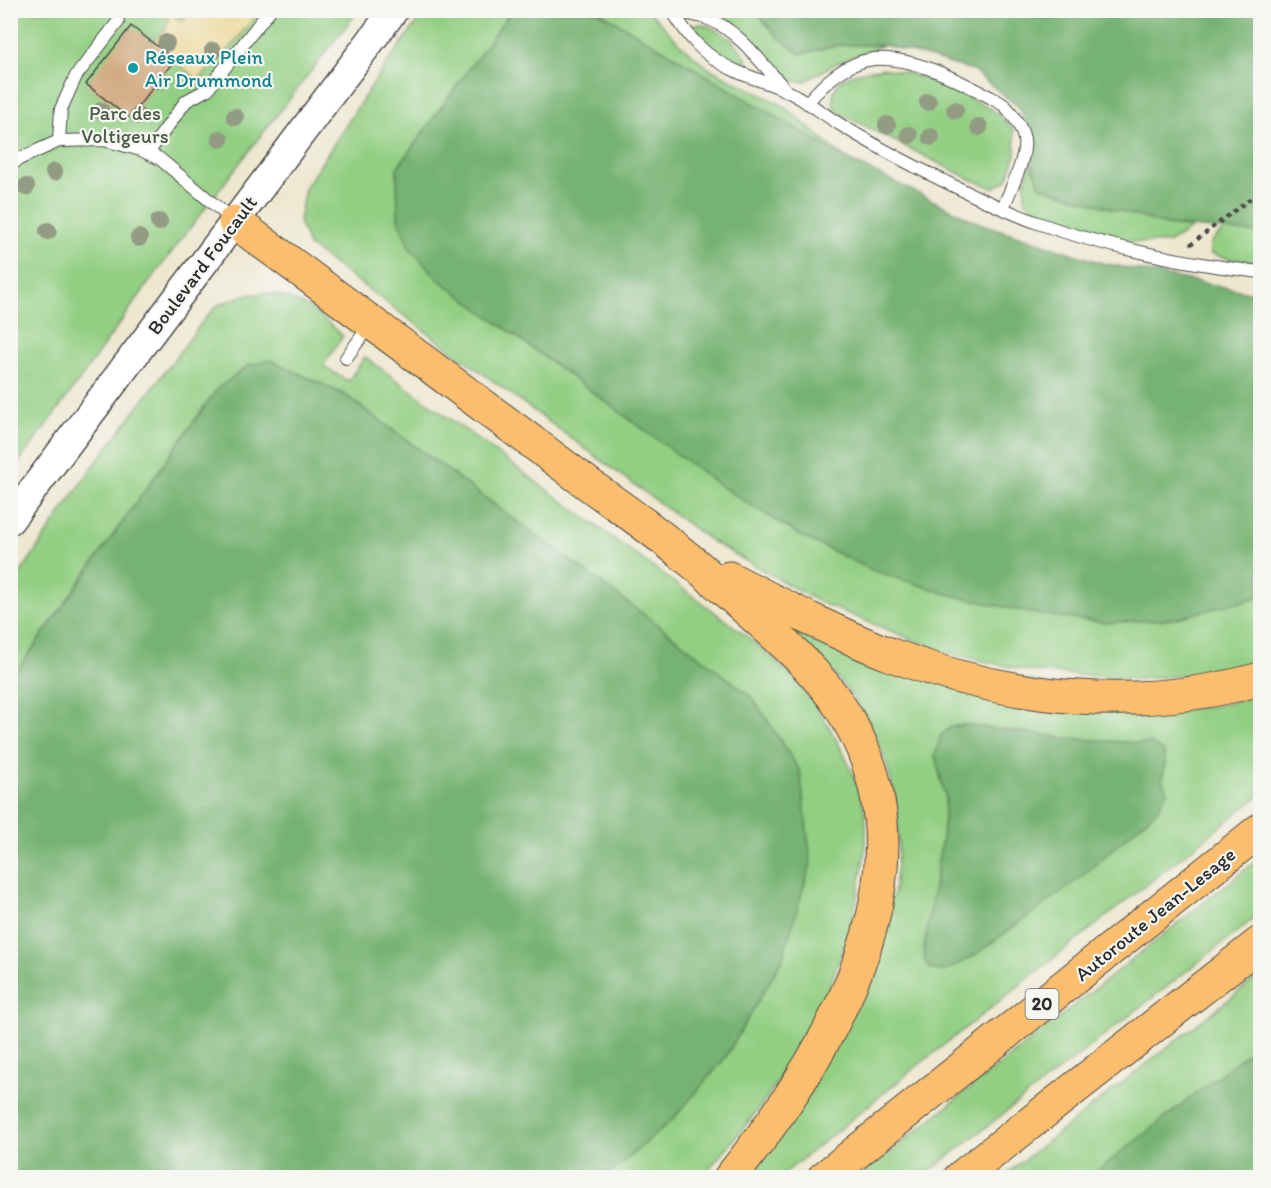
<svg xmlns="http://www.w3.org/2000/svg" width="1271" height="1188" viewBox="0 0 1271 1188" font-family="Itim,sans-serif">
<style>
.green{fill:#93cf83;stroke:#5f7d57;stroke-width:1.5;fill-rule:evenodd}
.forest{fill:#76b271;stroke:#506e4e;stroke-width:1.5}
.sand{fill:#eeda9e;stroke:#8c8264;stroke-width:1.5}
.building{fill:#d2ab83}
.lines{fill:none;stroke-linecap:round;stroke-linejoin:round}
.service-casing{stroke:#484744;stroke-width:14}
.tertiary-casing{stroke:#484744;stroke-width:31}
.motorway-casing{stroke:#484744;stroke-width:35}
.path{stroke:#484744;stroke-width:4;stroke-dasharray:4.5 4.5;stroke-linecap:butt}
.service{stroke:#fff;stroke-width:12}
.tertiary{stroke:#fff;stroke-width:28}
.motorway{stroke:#fbbe6e;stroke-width:33}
.tree{fill:#949b83}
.culture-dot{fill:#0f9aa8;stroke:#f6f6f2;stroke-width:2}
.labels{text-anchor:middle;stroke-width:4.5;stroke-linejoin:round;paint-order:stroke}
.shield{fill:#f6f6f2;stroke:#686867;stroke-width:1.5}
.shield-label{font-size:18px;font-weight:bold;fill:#2b2b2b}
.culture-label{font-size:20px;fill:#0d838f;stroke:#f6f6f2;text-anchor:start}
.park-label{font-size:20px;fill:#4a5c45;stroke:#f6f6f2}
.street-label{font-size:20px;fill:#2b2b2b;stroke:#f6f6f2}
</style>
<rect width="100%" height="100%" fill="#f6f6f2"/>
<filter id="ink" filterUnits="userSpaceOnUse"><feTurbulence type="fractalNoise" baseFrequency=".0167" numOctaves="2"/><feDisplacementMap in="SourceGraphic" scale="12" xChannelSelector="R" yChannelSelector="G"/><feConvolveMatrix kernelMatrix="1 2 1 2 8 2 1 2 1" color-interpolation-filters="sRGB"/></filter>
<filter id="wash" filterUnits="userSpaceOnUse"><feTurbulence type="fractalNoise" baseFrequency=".008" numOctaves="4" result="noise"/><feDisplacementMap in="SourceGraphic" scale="24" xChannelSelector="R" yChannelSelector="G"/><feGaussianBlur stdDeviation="1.35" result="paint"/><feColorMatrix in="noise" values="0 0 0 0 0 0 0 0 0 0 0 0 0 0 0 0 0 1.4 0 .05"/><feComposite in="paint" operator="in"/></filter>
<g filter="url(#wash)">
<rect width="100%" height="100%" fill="#eee7cf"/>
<g class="green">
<path d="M11,11H358C289,99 220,187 153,277C105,342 61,409 11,472Z"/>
<path d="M425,11H512L397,168L398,218L1239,603L1260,596V660L1224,672L1137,679L1028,671L943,652L819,602L711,541L308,245L299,221L305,188L378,76Z"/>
<path d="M598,11H649L680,44L708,68L782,105L845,158Z"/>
<path d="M701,11H755L780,39L800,54L838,45H884L837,63L804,82L788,80L734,23Z"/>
<path d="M702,24C725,31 742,46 751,69C724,60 705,47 689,25Z"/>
<path d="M882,68L907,73L952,88L996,112L1014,130L1016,154L1007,180L993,188L970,179L835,111C825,76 855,73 882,68Z"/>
<path d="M1031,163L1041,187L1166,225L1192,228L1168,243L1134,242L1043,217L1025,201V182Z"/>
<path d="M1224,230L1260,233V262L1230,259L1210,254L1211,242Z"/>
<path d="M268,293C301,299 319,313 343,336L323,366L348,381L365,357L731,624C745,635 759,646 773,658C814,695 848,751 863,804C869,825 865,855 861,876C849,956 813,1030 768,1096C748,1125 724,1151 702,1177H606L674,1118L724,1058L782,960L753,698L669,633L345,395L270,360L217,389L11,679V587L86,476L203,321L218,305L245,295Z"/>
<path d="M786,625L1169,712L1226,704L1260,693V795L911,1071L780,1177L746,1178L893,896C895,880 898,863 898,846C900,792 882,735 849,692C831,668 806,647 786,625ZM966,725L1066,738L1152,744L1165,764L1162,779L924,949L942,839L951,727Z"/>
<path d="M1260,858V914L922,1177H858Z"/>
<path d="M1260,975V1045L1090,1177L1001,1178Z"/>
</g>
<g class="forest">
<path d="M512,10L598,11L845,158L979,223L1102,263L1260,294V596L1174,619L1105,623L1030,613L951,595L872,570L801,536L722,487L439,280L409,247L398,218L397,168Z"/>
<path d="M755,11H1260V233L1166,225L1041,187L1031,163L1029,129L1019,107L973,71L926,56L884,45H838L800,54L780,39Z"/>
<path d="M270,360L345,395L669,633L753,698L800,771L811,863L782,960L725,1058L674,1118L606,1177H11V679L217,389L247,366Z"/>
<path d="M966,725L1066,738L1152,744L1164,752L1165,764L1162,779L1167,792L1158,809L1080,878L975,955L945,971L932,970L925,963L924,949L942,839L946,799L935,756L941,735L951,727Z"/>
<path d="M1260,1045V1177H1090L1246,1054Z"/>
</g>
<path class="sand" d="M190,11H249L256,15L231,47L198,80L152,42L166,29L170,12L182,22Z"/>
<g id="blocks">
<path class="building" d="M131,26L175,60L129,118L86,84Z"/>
</g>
</g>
<g filter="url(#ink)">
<use href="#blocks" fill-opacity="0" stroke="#484744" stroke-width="1.5"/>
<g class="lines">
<g class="service-casing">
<g id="service">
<path d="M672,10C689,39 705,57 736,71C753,79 771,83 787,91C806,100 823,114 841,125C865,140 891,154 916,167C955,187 994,206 1035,222C1104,247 1188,264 1260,272"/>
<path d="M673,10C684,13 695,15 706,18C738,29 762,64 784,88"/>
<path d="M807,103C824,83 846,62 874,59C912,56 958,80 990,97C995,100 1002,103 1006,107C1013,114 1022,128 1024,139C1027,158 1010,190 1003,208"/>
<path d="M59,141L61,109L76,76L118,22"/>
<path d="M148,153L186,101L208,89L270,10"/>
<path d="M10,166L19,159L59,141L104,140L141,150L160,159L234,221"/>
<path d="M346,358L370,325"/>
</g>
</g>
<g class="tertiary-casing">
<path id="tertiary" d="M10,520L394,10"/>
</g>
<g class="motorway-casing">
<g id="motorway">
<path d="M235,222C354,309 473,398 591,486C623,509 655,531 685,556C709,575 731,596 754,616C784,643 816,671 839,705C945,863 832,1051 730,1178"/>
<path d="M729,578C783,606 837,634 894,656C1011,700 1139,713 1260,679"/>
<path d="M824,1178L1260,830"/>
<path d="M960,1178L1260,943"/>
</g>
</g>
<g class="path">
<path d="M155,85L163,90"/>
<path d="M1190,245L1260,191"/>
</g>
<use href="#service" class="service"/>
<use href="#tertiary" class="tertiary"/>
<use href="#motorway" class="motorway"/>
</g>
<g class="tree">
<circle cx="166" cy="43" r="9"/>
<circle cx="213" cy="51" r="9"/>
<circle cx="928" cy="102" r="9"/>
<circle cx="955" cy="110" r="9"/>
<circle cx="101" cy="111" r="9"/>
<circle cx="138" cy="116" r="9"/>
<circle cx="235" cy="117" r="9"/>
<circle cx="887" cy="125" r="9"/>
<circle cx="979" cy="127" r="9"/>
<circle cx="909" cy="135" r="9"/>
<circle cx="931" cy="137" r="9"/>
<circle cx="220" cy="139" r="9"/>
<circle cx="54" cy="172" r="9"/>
<circle cx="26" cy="187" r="9"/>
<circle cx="159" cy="222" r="9"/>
<circle cx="48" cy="231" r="9"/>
<circle cx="139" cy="238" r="9"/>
</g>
</g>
<circle class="culture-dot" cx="133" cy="68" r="6"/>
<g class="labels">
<rect class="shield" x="1025.5" y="989" width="33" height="30" rx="4.5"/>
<g class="shield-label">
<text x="1042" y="1010">20</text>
</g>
<g class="culture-label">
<text x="145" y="64">Réseaux Plein<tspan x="145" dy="23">Air Drummond</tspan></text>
</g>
<g class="park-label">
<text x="125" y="120">Parc des<tspan x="125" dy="23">Voltigeurs</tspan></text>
</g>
<g class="street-label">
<text transform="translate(202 265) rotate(-53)" y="7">Boulevard Foucault</text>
<text transform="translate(1155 914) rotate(-39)" y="7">Autoroute Jean-Lesage</text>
</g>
</g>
<rect width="1271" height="1188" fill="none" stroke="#f6f6f2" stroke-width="36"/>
</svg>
